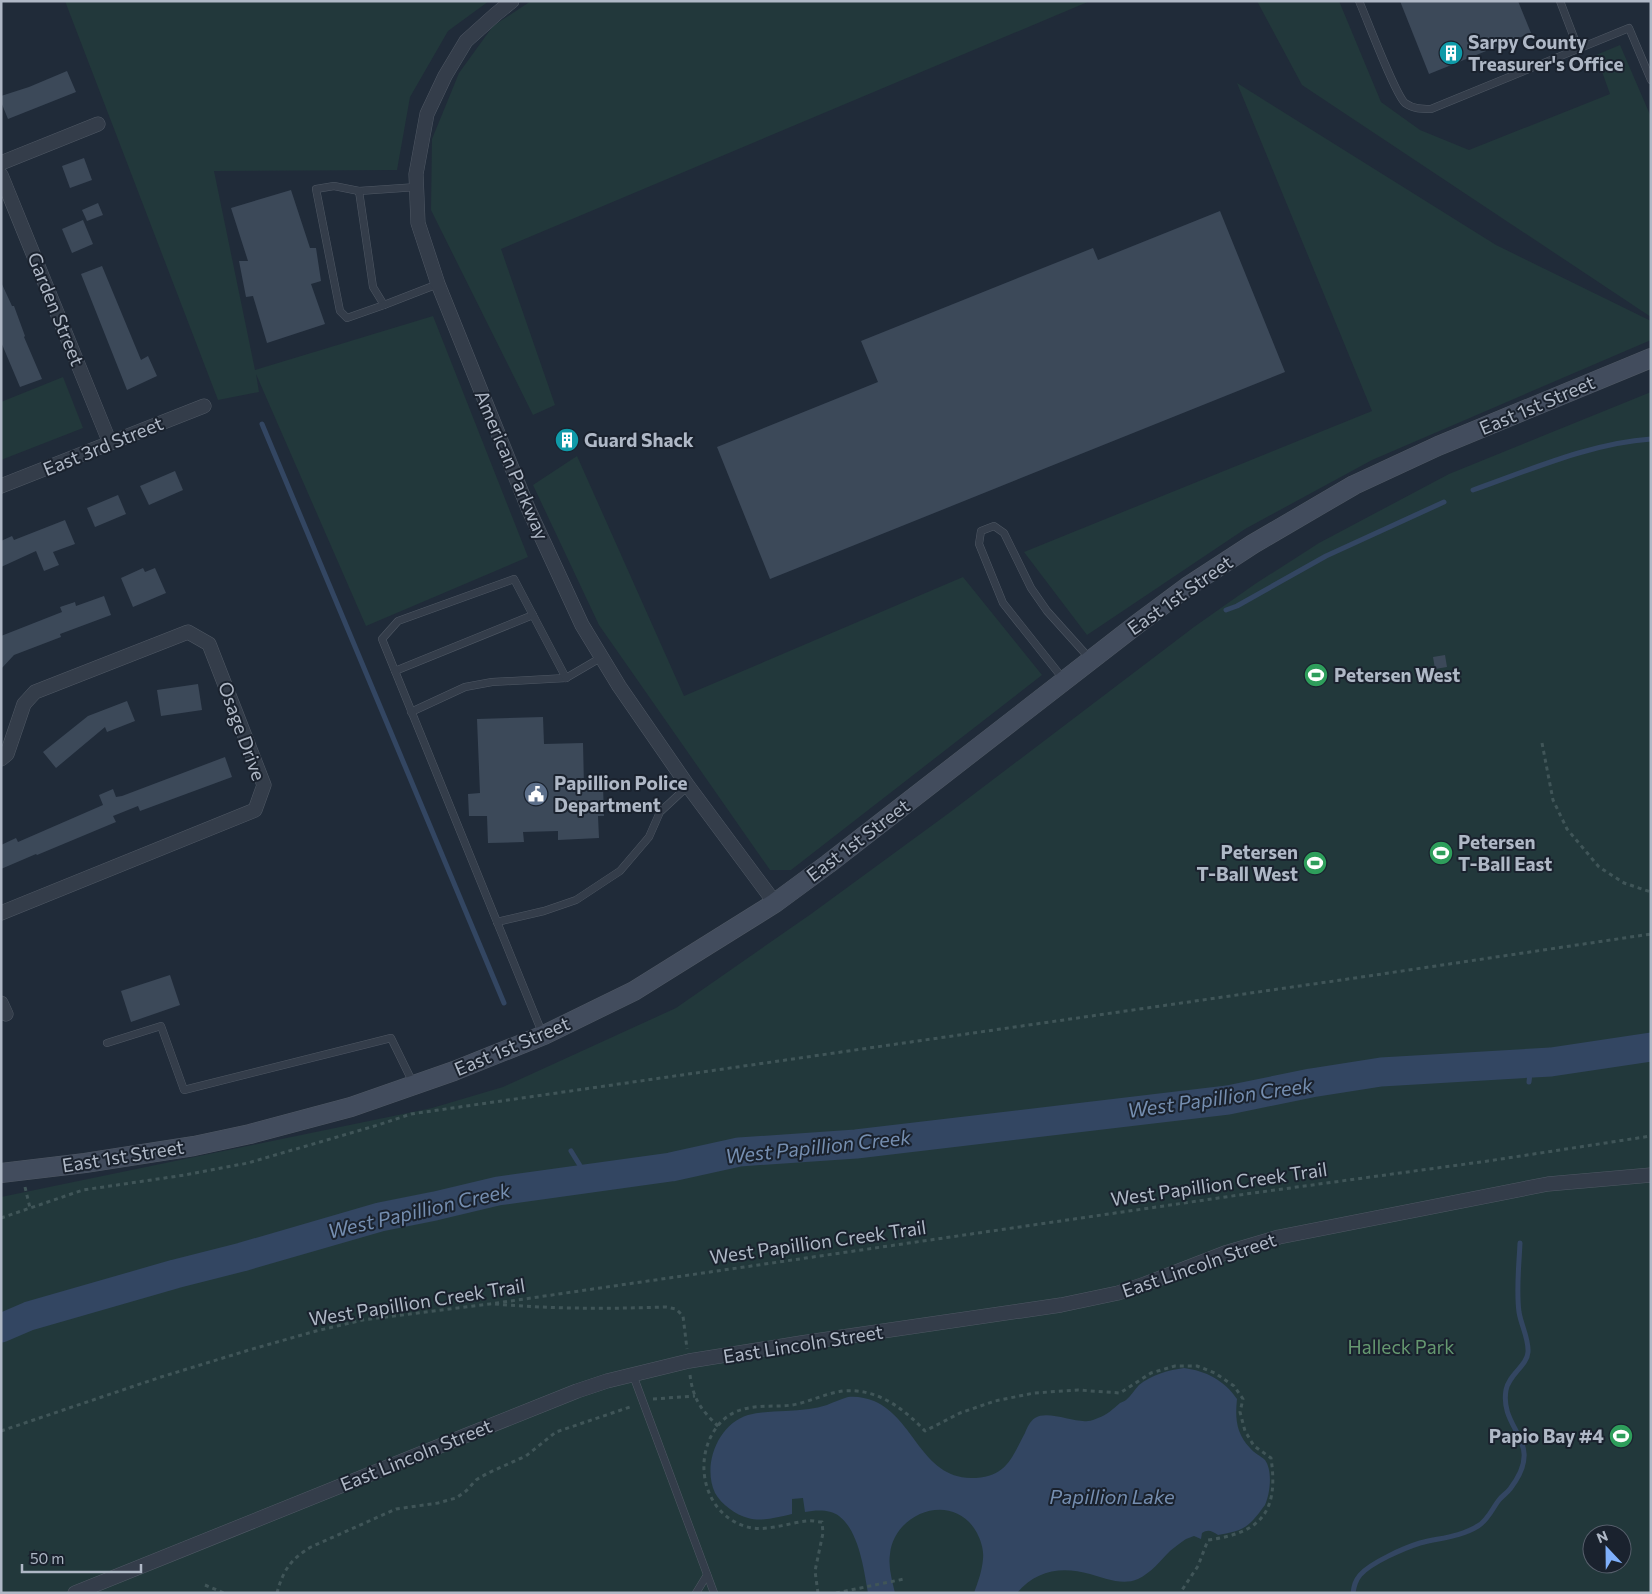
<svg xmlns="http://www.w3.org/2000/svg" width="1652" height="1594" viewBox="0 0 1652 1594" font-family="Commissioner,sans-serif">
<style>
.green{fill:#22383b;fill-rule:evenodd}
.water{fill:#334662}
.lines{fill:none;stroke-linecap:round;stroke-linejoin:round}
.stream{stroke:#334662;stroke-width:5}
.river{stroke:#334662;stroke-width:29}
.building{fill:#3c4959}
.lane-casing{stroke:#4f5864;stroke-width:8}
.street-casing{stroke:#4f5864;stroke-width:15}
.secondary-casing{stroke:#4f5864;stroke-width:20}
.path{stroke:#405558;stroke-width:3;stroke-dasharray:4 4;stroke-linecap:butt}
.lane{stroke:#343d4a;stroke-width:7}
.street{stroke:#343d4a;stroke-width:14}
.secondary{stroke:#424c5d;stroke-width:19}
.labels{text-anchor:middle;stroke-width:4;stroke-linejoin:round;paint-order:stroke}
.poi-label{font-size:19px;font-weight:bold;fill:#afb8c6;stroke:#1a222e;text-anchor:start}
.street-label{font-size:19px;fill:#afb8c6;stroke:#1a222e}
.park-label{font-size:19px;fill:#659870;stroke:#1a222e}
.water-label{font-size:20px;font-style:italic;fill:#758eb0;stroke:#1a222e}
</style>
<rect width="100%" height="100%" fill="#202b39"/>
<g class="green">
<path d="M65,1H489L448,31L410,97L397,170L214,171L255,370L433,316L528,557L366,626L256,374L259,392L218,400Z"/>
<path d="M531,1H1090L501,249L555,405L533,415L431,210L432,139L459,73L493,26Z"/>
<path d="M1257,1H1339L1381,102L1420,130L1469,150L1610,94L1596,55L1620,45L1651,117V317L1302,85Z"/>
<path d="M1237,83L1496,245L1651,321V340L1372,460L1245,529L1087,635L1024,552L1372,411Z"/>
<path d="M63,377L83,428L1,460V402Z"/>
<path d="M1651,392V1593H1V1197L432,1108L503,1087L676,1008L811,914L949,813L1194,627L1255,584L1319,543L1449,474ZM1592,1534H1622V1564H1592Z"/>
<path d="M577,456L684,696L963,577L1042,675L791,870H770L599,625L533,485Z"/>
</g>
<path class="water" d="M1184,1368C1206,1371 1224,1380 1237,1399C1235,1418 1236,1433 1250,1448C1254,1453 1261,1456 1265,1460C1273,1471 1270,1494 1265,1505C1262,1509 1254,1520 1250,1523C1242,1531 1229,1533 1218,1535C1212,1531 1208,1529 1202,1533L1201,1539L1194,1536L1186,1539C1180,1543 1175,1547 1170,1551C1161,1560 1151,1573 1138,1579C1122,1586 1105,1578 1090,1574C1062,1566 1036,1570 1017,1593H974C978,1582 982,1571 983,1559C984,1550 981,1541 977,1533C954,1490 894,1512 890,1554C888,1567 892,1580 895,1593H868C864,1570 859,1531 839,1516C830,1509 816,1510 805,1512L803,1498L792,1499V1514C778,1517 762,1522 748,1518C736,1515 721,1504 715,1493C702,1465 718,1424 748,1415C768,1410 789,1412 809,1409C815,1408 821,1407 827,1405C834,1402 841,1399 848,1397C857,1396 866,1398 874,1401C915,1419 921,1477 971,1478C1006,1478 1011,1459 1025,1433C1027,1428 1030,1421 1035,1418C1048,1410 1074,1423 1088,1421C1091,1421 1095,1419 1098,1418C1107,1415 1113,1409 1120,1403C1122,1402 1125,1401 1126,1400C1131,1396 1134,1390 1139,1385C1151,1375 1169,1370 1184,1368Z"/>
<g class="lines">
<g class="stream">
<path d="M262,424L504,1003"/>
<path d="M1473,490C1530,470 1591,443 1651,439"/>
<path d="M1226,610L1237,606L1326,556L1444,502"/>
<path d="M1529,1082L1531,1064"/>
<path d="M571,1151L587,1177"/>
<path d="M1353,1593C1354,1586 1355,1581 1360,1575C1370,1563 1404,1548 1420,1543C1439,1538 1460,1537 1478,1526C1488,1520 1492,1509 1499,1500C1502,1496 1507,1493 1510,1489C1547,1441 1499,1431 1506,1390C1509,1374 1527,1366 1528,1352C1529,1339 1521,1325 1519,1312C1516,1289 1519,1266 1520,1243"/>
</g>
<path class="river" d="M1,1328L29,1316L175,1274L242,1257L380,1217L435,1206L498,1191L671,1167L739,1152L856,1144L1228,1100L1311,1083L1381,1072L1551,1062L1651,1047"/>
</g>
<g class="building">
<path d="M1400,1H1518L1531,33L1429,74Z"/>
<path d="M67,71L76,92L8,119L1,102V96L29,87Z"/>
<path d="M84,158L92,180L70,188L62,166Z"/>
<path d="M291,190L310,248H316L321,281L311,284L325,324L267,343L253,296L246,297L239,261H248L231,208Z"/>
<path d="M98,203L103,215L87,221L82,210Z"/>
<path d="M1220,211L1285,372L770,579L717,447L878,382L861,341L1093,248L1098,260Z"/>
<path d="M83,220L93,244L72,253L62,229Z"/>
<path d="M102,266L141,360L148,356L157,376L127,390L81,274Z"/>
<path d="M1,282L12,306H14L25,336L24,337L42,379L20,387L1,342Z"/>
<path d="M175,471L183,490L149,505L140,486Z"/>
<path d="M118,495L126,514L95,527L87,508Z"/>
<path d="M65,520L75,544L53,552L59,565L44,571L36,551L1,567V541L12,536L14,540Z"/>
<path d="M143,568L145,572L155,568L166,593L133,607L121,578Z"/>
<path d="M104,596L111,615L60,634L61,637L14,655L1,669V636L62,612L60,607L75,602L76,606Z"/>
<path d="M1445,655L1447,667L1435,669L1433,657Z"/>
<path d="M198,684L202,710L161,716L157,690Z"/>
<path d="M127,701L135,721L107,732L105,727L56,768L43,752L88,716Z"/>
<path d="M543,717L544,744L583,743L584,786H603L604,816H598L599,838L558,840V831L523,832L524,842L488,843L487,816H469L468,794L480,793L477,719Z"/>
<path d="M225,757L232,777L140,811L138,806L113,816L116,822L37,855L36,854L1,869V845L16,838L18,842L103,805L99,795L113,789L116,797L122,796Z"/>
<path d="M170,975L180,1005L131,1022L121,991Z"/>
</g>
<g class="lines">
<g class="lane-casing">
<g id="lane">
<path d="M1359,1C1367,19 1395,94 1405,103C1413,109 1422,109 1431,109L1629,28L1651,80"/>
<path d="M1560,1L1578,48"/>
<path d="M417,187L359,191L373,287L384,305L438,284"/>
<path d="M359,191L334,186L316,189L340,311L347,318L384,305"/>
<path d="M395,671L533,615"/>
<path d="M1064,680L1003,603L979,544L981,531L994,526L1004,533L1031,588L1047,611L1091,660"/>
<path d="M411,712L465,687L492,682L566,678"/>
<path d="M497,922L544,911L576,900L620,871L649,837L660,812L688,786"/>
<path d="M543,1035L382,639L398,621L514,579L566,678L602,657"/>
<path d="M107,1043L161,1026L184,1090L391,1038L413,1083"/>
<path d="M633,1375L714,1593"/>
<path d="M696,1593L707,1575"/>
</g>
</g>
<g class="street-casing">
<g id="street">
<path d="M512,1L496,14L466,41L445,76L427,114L416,174L418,223L438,284L528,508L582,625L619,686L688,786L775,903"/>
<path d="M1,163L98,124"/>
<path d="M1,175L110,443"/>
<path d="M1,486L204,406"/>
<path d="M1,759L7,754L24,704L35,692L188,632L209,644L264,785L255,810L1,913"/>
<path d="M1,1003L6,1014"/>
<path d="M75,1593L467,1435L577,1391L607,1381L689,1361L801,1343L1061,1305L1118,1293L1145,1284L1225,1253L1279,1237L1548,1184L1651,1175"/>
</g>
</g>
<g class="secondary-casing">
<path id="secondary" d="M1,1173L85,1163L194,1146L250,1134L351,1107L454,1071L544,1035L634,991L775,903L828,864L1136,625L1187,587L1253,544L1354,485L1438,446L1651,358"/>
</g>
<g class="path">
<path d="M1542,743L1553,800L1567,829L1599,867L1624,883L1651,892"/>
<path d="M25,1187L30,1208"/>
<path d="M1,1218L83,1190L185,1175L248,1163L378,1125L411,1114L1355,978L1651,934"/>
<path d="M495,1304C552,1309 608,1309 666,1307L676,1309L683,1316L687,1349"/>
<path d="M690,1375C693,1399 701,1410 719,1427"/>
<path d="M653,1399L695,1396"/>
<path d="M1,1431L161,1377L249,1350L316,1331L363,1320L490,1304L1246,1194L1488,1161L1651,1136"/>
<path d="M205,1585L224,1593"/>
<path d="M277,1593C283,1570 291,1559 311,1547L396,1509L438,1503L456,1498L466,1491L476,1480L488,1473L526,1456L556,1432L633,1406"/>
<path d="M818,1593L815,1571L823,1533L822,1522C817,1522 812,1520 807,1521C787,1523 764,1533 744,1526C700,1511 691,1451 723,1420C743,1402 769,1408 792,1405C810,1402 826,1393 843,1391C877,1388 903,1408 925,1431L960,1413L995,1401L1034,1393L1078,1390L1120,1393L1151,1373L1175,1366H1197L1215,1373L1234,1386L1243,1399L1240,1412L1245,1431L1254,1446L1271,1458C1279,1512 1261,1533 1208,1540L1198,1566L1180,1593"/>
<path d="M836,1593L904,1579"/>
</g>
<use href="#lane" class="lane"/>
<use href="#street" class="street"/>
<use href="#secondary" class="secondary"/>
</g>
<defs>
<g id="building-disc" transform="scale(1.25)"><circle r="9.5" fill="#0f9aa8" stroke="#1a222e"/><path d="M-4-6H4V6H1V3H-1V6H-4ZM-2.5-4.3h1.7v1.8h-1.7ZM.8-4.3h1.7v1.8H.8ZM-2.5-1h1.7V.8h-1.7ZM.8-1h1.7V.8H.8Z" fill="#fff"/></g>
<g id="stadium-disc" transform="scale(1.25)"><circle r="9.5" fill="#2e9e5b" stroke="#1a222e"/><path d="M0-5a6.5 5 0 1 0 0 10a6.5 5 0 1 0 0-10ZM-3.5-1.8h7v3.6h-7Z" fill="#fff"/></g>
<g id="civic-disc" transform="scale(1.25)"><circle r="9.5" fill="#5c6f8a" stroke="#1a222e"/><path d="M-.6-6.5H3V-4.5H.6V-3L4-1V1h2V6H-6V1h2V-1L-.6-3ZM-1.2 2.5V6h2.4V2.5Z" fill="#fff"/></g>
</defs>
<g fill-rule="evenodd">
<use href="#building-disc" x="1451" y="53"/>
<use href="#building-disc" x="567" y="440"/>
<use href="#stadium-disc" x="1316" y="675"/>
<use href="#civic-disc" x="536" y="794"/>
<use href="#stadium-disc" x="1441" y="853"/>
<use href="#stadium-disc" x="1315" y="863"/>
<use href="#stadium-disc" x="1621" y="1436"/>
</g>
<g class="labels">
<g class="poi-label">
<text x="1468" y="49">Sarpy County<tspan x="1468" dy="22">Treasurer's Office</tspan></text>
<text x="584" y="447">Guard Shack</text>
<text x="1334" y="682">Petersen West</text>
<text x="554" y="790">Papillion Police<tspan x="554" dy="22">Department</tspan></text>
<text x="1458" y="849">Petersen<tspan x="1458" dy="22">T-Ball East</tspan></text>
<text x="1298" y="859" text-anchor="end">Petersen<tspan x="1298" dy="22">T-Ball West</tspan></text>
<text x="1604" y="1443" text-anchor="end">Papio Bay #4</text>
</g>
<g class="street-label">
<text transform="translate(56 309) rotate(68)" y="7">Garden Street</text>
<text transform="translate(1537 405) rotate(-23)" y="7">East 1st Street</text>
<text transform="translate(103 446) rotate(-22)" y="7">East 3rd Street</text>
<text transform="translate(512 465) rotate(67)" y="7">American Parkway</text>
<text transform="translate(1180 595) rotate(-35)" y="7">East 1st Street</text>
<text transform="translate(242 731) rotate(70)" y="7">Osage Drive</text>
<text transform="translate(858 840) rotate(-37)" y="7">East 1st Street</text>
<text transform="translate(512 1046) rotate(-23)" y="7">East 1st Street</text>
<text transform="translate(123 1156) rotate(-9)" y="7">East 1st Street</text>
<text transform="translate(1219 1184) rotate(-8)" y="7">West Papillion Creek Trail</text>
<text transform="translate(818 1242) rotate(-8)" y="7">West Papillion Creek Trail</text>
<text transform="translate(1199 1265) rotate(-19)" y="7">East Lincoln Street</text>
<text transform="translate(417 1302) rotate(-9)" y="7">West Papillion Creek Trail</text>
<text transform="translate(803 1344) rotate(-9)" y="7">East Lincoln Street</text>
<text transform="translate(416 1455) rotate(-22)" y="7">East Lincoln Street</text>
</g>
<g class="park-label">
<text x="1401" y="1354">Halleck Park</text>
</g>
<g class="water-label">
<text transform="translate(1220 1098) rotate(-8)" y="7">West Papillion Creek</text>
<text transform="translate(818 1147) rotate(-6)" y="7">West Papillion Creek</text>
<text transform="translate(419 1211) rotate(-13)" y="7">West Papillion Creek</text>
<text x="1112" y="1504">Papillion Lake</text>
</g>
</g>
<rect width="1652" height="1594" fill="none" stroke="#afb8c6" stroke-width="5"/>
<g transform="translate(1607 1549) rotate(338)"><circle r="24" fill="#1a222e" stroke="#565e6b"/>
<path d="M0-4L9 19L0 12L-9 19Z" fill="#7fb0fb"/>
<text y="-8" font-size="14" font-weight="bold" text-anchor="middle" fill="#afb8c6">N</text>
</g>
<path d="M22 1564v8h119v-8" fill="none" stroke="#afb8c6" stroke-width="2.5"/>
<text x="30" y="1564" font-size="15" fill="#afb8c6" stroke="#1a222e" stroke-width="4" paint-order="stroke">50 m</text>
</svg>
